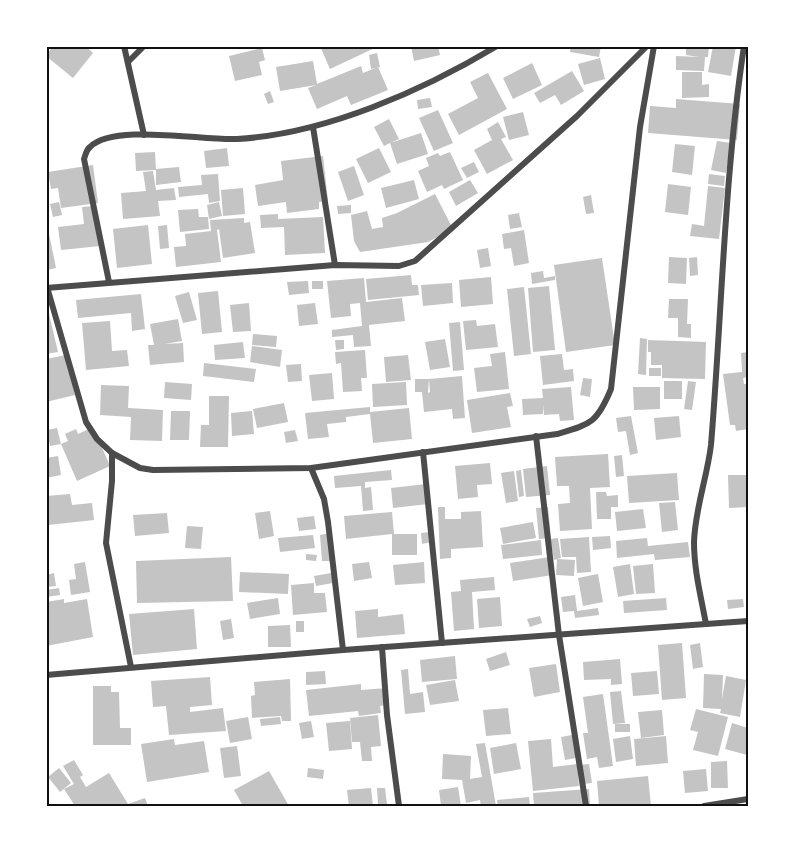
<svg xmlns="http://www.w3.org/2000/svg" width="795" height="853" viewBox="0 0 795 853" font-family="Raleway,sans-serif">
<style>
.building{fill:#c4c4c4}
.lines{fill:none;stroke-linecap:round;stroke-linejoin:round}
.minor{stroke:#4c4c4c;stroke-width:6}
.neatline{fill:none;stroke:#111;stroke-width:2}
</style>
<rect width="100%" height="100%" fill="#fff"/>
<g class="building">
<path d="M53,46H85L93,53L73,78L46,56Z"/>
<path d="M320,46H379L330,69Z"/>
<path d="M411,46H438L440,55L414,61Z"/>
<path d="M571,46H601L599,57L570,52Z"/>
<path d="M686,46H709L708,57H705L704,71L676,70V56L699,57L686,55Z"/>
<path d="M713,46H736L731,76L708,72Z"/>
<path d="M262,48L265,60L259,62L262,75L235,81L229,56Z"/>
<path d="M377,53L380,67L371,69L369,55Z"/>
<path d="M600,58L605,79L584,85L578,64Z"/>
<path d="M313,61L317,84L361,66L363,73L378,67L388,90L351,105L347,96L317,109L308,88L316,85L280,91L276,67Z"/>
<path d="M532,63L542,85L513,99L503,78Z"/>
<path d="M572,71L584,91L561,105L555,95L540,103L534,93Z"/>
<path d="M682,72H702V85L709,84V97L682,98Z"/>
<path d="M488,73L507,109L459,135L448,114L478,98L470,82Z"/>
<path d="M270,91L274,102L268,104L264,94Z"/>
<path d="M430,98L432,107L418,109L417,100Z"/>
<path d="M676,99L740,104L737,140L648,133L650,106L676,108Z"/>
<path d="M438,110L453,143L434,151L419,118Z"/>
<path d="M523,112L529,135L509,140L503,117Z"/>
<path d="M389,119L399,139L390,143L421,133L428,154L397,164L390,143L384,146L374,127Z"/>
<path d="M498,122L506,137L501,139L513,160L487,174L474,150L492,140L487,129Z"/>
<path d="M717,141L731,143L726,173L711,170Z"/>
<path d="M675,144L695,146L692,175L672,172Z"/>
<path d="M227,148L229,166L206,168L204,151Z"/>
<path d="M379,148L391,172L368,183L356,159Z"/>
<path d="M155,152L156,170L136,171L135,153Z"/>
<path d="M450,152L463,180L444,189L442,185L427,192L418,171L429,166L426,158L438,153L440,156Z"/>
<path d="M323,156L328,201L319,202V209L287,213L286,202L258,206L255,185L283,180L281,161Z"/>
<path d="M474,162L479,172L467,178L461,168Z"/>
<path d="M93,165L98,203L61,208L58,188L51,189L48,172Z"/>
<path d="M354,166L364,195L348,201L338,172Z"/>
<path d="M179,167L181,182L156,185V169Z"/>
<path d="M153,171L156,190L174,188L176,200L158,201L160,216L123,219L121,193L146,191L143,172Z"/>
<path d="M218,174L220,201L209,203L208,194L179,197L178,187L202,185L201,175Z"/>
<path d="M709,174L725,176L724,186L708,184Z"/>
<path d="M414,180L419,199L386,208L381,188Z"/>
<path d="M470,180L478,193L456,206L449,192Z"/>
<path d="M668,184L691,187L688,215L665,212Z"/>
<path d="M708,186L725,188L719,239L690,236L692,224L704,226Z"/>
<path d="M243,188L245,214L223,216L221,190Z"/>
<path d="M435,194L453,229L428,242L360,252L354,241L351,215L367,211L372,229L383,227L382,218L397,213Z"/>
<path d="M591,195L594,213L586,214L583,197Z"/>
<path d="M59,202L62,215L53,217L50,204Z"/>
<path d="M219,202L222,216L209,219L207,205Z"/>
<path d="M351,205V213L338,214L337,206Z"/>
<path d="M95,206L100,246L61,250L58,227L84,224L82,207Z"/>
<path d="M198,209L199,217H208L209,229L180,232L178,210Z"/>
<path d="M519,213L522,227L510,229L508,215Z"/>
<path d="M278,214V219L323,217L325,253L285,255L284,227L261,228L260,215Z"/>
<path d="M244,218V223L250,222L255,253L223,258L219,229L217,230L221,262L176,267L174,247L186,246L185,234L211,231L210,220Z"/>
<path d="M46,219L56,268L47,270L46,267Z"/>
<path d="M148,225L152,264L117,268L113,229Z"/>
<path d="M167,225L169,248L160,249L158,226Z"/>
<path d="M524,230L529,263L514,266L511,248L504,249L502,234Z"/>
<path d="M488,248L491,266L480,268L477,250Z"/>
<path d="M669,257L687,258L686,284L668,283Z"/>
<path d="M697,257L698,275L690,276L689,258Z"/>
<path d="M602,258L615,345L566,352L554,265Z"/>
<path d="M543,271L544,278L555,276V280L532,284L531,273Z"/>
<path d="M411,275L412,285H418L419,295L368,300L366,279Z"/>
<path d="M491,277L493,304L461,307L459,280Z"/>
<path d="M364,278L366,302L402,298L405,321L369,325L371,346L354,347L353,335L332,337V330L362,326L360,303L350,304L351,316L331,318L327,281Z"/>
<path d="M308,281L309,293L289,295L287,282Z"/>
<rect x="312" y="281" width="11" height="8"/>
<path d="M452,283L453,303L423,306L421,285Z"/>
<path d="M549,286L555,350L533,352L528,288Z"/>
<path d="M524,287L531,354L514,356L507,289Z"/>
<path d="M218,291L222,332L202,334L198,293Z"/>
<path d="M189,292L197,320L183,323L175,296Z"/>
<path d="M141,294L145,329L132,331L131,313L78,318L76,300Z"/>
<path d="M669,299H688L687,324H691V338L678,337V318H668Z"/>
<path d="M46,301L58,352L46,354Z"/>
<path d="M249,303L251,331L233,332L230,305Z"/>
<path d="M315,303L318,324L299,326L297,305Z"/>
<path d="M178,319L182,341L164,344L183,343L184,362L150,365L148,345H154L150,324Z"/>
<path d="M476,320L477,326L495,324L498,347L466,350L463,321Z"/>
<path d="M110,321L112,351L127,350L129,366L86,370L82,323Z"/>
<path d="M460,322L464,370L453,371L449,323Z"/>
<path d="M253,334L277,336L276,347L252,345Z"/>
<path d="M640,338L647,339L646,375L638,374Z"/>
<path d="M445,339L450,367L430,370L425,342Z"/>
<path d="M335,340H344V349L336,350Z"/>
<path d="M648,340L706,342L705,379L662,378V365H651V352H648Z"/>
<path d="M243,342L245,358L215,360L214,345Z"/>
<path d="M252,346L282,350L280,367L250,362Z"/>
<path d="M365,350L367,378H361L362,391L343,392L341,363L336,364L335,352Z"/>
<path d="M505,352L509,389L477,392L474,368L492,366L490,354Z"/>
<path d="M748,352V377L743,378L744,384H748V429L736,431L735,425H730L723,374L742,372L741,353Z"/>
<path d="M562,354L564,370L573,369L574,381L543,385L540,356Z"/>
<path d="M66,355L75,395L46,402V359Z"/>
<path d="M408,355L411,380L386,382L384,357Z"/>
<path d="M204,363L256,369L254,382L203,376Z"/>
<path d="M301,364L302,381L288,382L286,365Z"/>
<rect x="649" y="368" width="12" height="8"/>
<path d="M332,373L334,399L312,401L309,375Z"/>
<path d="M462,376L465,418L453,419L452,409L424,412L422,392H415V379H429L428,393L430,392L429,379Z"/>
<path d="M583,378L592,379L590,397L580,395Z"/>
<rect x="664" y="381" width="18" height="18"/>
<path d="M688,381L696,382L692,410L684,409Z"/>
<path d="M165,382L192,384L191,400L164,398Z"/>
<path d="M406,382L407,405L373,407L372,384Z"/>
<path d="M101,385L129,386L128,408L163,410L162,441L130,440L131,417L100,415Z"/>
<path d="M571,387L574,420L560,421L559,414L544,415V405L543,414L523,415L522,399L543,398L542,389Z"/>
<path d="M633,387H660V409L634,410Z"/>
<path d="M510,393L513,406L507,407L511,427L472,433L467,400Z"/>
<path d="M209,396H229L228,447H200L201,425H209Z"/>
<path d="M284,403L288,422L257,428L253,409Z"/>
<path d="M370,407V412L409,408L412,439L373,443L370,414L346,417V422L327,424L329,437L308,439L305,413Z"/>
<path d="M171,411H190L189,440H170Z"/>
<path d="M252,411L254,434L232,436L231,413Z"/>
<path d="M631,416L638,453L630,455L626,431L618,432L616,418Z"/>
<path d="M679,416L681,437L656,440L654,418Z"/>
<path d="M93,427L110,466L77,481L61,444L68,441L65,434L76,429L78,434Z"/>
<path d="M57,428L61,444L50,446L47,430Z"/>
<path d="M295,430L298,441L286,443L284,432Z"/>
<path d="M608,454L610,487L590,488L592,529L560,531L558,504L570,503L569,486H557L555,457Z"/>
<path d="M622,455L624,476L616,477L614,456Z"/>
<path d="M58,456L61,475L46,478V458Z"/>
<path d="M490,463L492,484L477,485L478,497L458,499L455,466Z"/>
<path d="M547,466L550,495L526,497L523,469Z"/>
<path d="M391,470L392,480L365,482V488L371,487L373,510L363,511L361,486L335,488L334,476Z"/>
<path d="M521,470L524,496L519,497L516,471Z"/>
<path d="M514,471L518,501L506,503L501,473Z"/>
<path d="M677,473L679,500L629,503L627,476Z"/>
<path d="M728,475H748V507L729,508Z"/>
<path d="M426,484L428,504L393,508L391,488Z"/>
<path d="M596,492H606L607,496L618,495V507H611V519H597Z"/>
<path d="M70,494L72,505L92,503L94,520L48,525L46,496Z"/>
<path d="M675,502L678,530L662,532L659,503Z"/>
<path d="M438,507H445V519H461V512L481,511L483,547L451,549V558L440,559Z"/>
<path d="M548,507L551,538L539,539L536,508Z"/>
<path d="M643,509L646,528L617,531L615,512Z"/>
<path d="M270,511L274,536L259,539L255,513Z"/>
<path d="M392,512L394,534H417V555H392V534L346,539L344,516Z"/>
<path d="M167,513L169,533L135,536L133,515Z"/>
<path d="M314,516L316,529L299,531L297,518Z"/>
<path d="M533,522L536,538L503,544L500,528Z"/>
<path d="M187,526L203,527L201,549L185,548Z"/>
<path d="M430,532L431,542L422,544L421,533Z"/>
<path d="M330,533L332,561H322L320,535Z"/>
<path d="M313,535L315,548L280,552L278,538Z"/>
<path d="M610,536L611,548L593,550L592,537Z"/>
<path d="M589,537L591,572L577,573L576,557H562L560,539Z"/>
<path d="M558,538L561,558L554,560L550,539Z"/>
<path d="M647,538L648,546L688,542L690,557L655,560L654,554L617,558L616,541Z"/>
<path d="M541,540L542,555L503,559L501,545Z"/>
<rect x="746" y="547" width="2" height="29"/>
<path d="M306,554L317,555L316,561L306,560Z"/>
<path d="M231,557L233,601L137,603L136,561Z"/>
<path d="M550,557L553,575L513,581L510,563Z"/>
<path d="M557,559L575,560L574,576L556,575Z"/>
<path d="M85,562L90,592L71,595L69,580L76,579L74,564Z"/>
<path d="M369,562L372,578L354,581L352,564Z"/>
<path d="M424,562L425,583L395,585L393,565Z"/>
<path d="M630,564L634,594L618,597L613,567Z"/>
<path d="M653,564L655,593L636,594L633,566Z"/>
<path d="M240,572L289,574L288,594L239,592Z"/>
<path d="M54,573L56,586L46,587V575Z"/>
<path d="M331,573L333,583L316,586L314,576Z"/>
<path d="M598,574L603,602L583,606L578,578Z"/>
<path d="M494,577L495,590L472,592L474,629L454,631L451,592L461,591L460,580Z"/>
<path d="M314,583V593H325L327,612L293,615L291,585Z"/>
<path d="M59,588L60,595L46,597V590Z"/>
<path d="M575,595L577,611L598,608L599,615L575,618L574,611L563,612L561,597Z"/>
<path d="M500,597L502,626L479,628L477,599Z"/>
<path d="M278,598L280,614L250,619L247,603Z"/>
<path d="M666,598L667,610L624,613L623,601Z"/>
<path d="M64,599V603L87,599L93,637L46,646V602Z"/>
<path d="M743,599L744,607L728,609L727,600Z"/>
<path d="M194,609L197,649L133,655L129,614Z"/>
<path d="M378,609V617L403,614L405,634L357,638L355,611Z"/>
<path d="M540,616L542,623L530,627L527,619Z"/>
<path d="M231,619L234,638L223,640L220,621Z"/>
<rect x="296" y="621" width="8" height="11"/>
<path d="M290,625L291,647H268V626Z"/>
<path d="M682,643L686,698L662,700L658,645Z"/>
<path d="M700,643L703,667L693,669L690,645Z"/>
<path d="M506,652L510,665L490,671L486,659Z"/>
<path d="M455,656L457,679L422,682L420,660Z"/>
<path d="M620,659L622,684L611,685V679L584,680L583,662Z"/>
<path d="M556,664L560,692L534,697L529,668Z"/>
<path d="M408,669L410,694L423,692L425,712L405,714L401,670Z"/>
<path d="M325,671L326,684L306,685V672Z"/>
<path d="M657,671L659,694L633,696L631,673Z"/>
<path d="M704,674L723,675L722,699L726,676L746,680L740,717L720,713L721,709L703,708Z"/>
<path d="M210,677L212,705L190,707V712L223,708L226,731L169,735L166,706L153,707L151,681Z"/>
<path d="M290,679L291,721H282L281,716L252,718L251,696L255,695L254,682Z"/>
<path d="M455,680L459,701L430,705L426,685Z"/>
<path d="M361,684V690L387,688L389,705L380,706L381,713L359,716L358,711L309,716L306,690Z"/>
<path d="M93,686H111V692H119L120,728H131V745H93Z"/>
<path d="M621,691L625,723L613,724L610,692Z"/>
<path d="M603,694L613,766L599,768L597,757L587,759L583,733H588L583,697Z"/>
<path d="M508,708L511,734L486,736L483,710Z"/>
<path d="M696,709L728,717L718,756L693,750L698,732L690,730Z"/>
<path d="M662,710L664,735L641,738L638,712Z"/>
<path d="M378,715L381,746L371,747L372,761H362L360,742H352L350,718Z"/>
<path d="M248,717L252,739L230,743L226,721Z"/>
<path d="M280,717L281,724L261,726L260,719Z"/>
<path d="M311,721L314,737L302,739L299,723Z"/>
<path d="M350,721L352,749L329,751L326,723Z"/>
<path d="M732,723L748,728L747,755L725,749Z"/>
<rect x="615" y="724" width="15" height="8"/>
<path d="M577,734L581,757L565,760L561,737Z"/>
<path d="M630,736L633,759L616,762L613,739Z"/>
<path d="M666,736L668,763L636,766L634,739Z"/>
<path d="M174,739L175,745L204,741L209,772L147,782L141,744Z"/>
<path d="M551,739L553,767L577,764L579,786L533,791L528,741Z"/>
<path d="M485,743L496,806H481L480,800L466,803L462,780L442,779L443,754L471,756L470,779L482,777L476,744Z"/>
<path d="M516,743L521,769L494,774L490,748Z"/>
<path d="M237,746L241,776L224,778L220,748Z"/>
<path d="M74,760L83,775L80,777L86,787L109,773L128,804L145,798L148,806H75L64,789L74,784L63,766Z"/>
<path d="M727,761L728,788H711V762Z"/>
<path d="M589,764L592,783L583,784L580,765Z"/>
<path d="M59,768L71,783L60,792L48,777Z"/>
<path d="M308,768L324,770L323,779L307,777Z"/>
<path d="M706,769L708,791L685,793L683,771Z"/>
<path d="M269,771L289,806H243L234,790Z"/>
<path d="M648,776L651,806H599L597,781Z"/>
<path d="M458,787L461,806H441L439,790Z"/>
<path d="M371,788L373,806H349L347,790Z"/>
<path d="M377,788H385L387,804L378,805Z"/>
<path d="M589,789L590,806H534L533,793Z"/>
<path d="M529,797L530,806H498L497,800Z"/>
</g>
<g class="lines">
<g class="minor">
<path d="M124,46L144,135"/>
<path d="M128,62L144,46"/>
<path d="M313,127L335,265"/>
<path d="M109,282L84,159C86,154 86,150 90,147C114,123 203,141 237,139C325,134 422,91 497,46"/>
<path d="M47,287L86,422L97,439L112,453V481L106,543L131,667"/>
<path d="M46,288L335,265L399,266L415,261L577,116L647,46"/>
<path d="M536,436L559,635L586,806"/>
<path d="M423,452L442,643"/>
<path d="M112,453L140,468L153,470L311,468L557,434C591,424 597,423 611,389L640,127L654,46"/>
<path d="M311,468L324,499L328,522L343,650"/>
<path d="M706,624C701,597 694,570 694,542C695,509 707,478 711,445C722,312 724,179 744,46"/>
<path d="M382,647L387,715L399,806"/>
<path d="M46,675L343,650L748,621"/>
<path d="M704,806L748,799"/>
</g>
</g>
<rect width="795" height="853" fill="none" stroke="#ffffff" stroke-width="96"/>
<rect x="48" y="48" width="699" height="757" class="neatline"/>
</svg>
